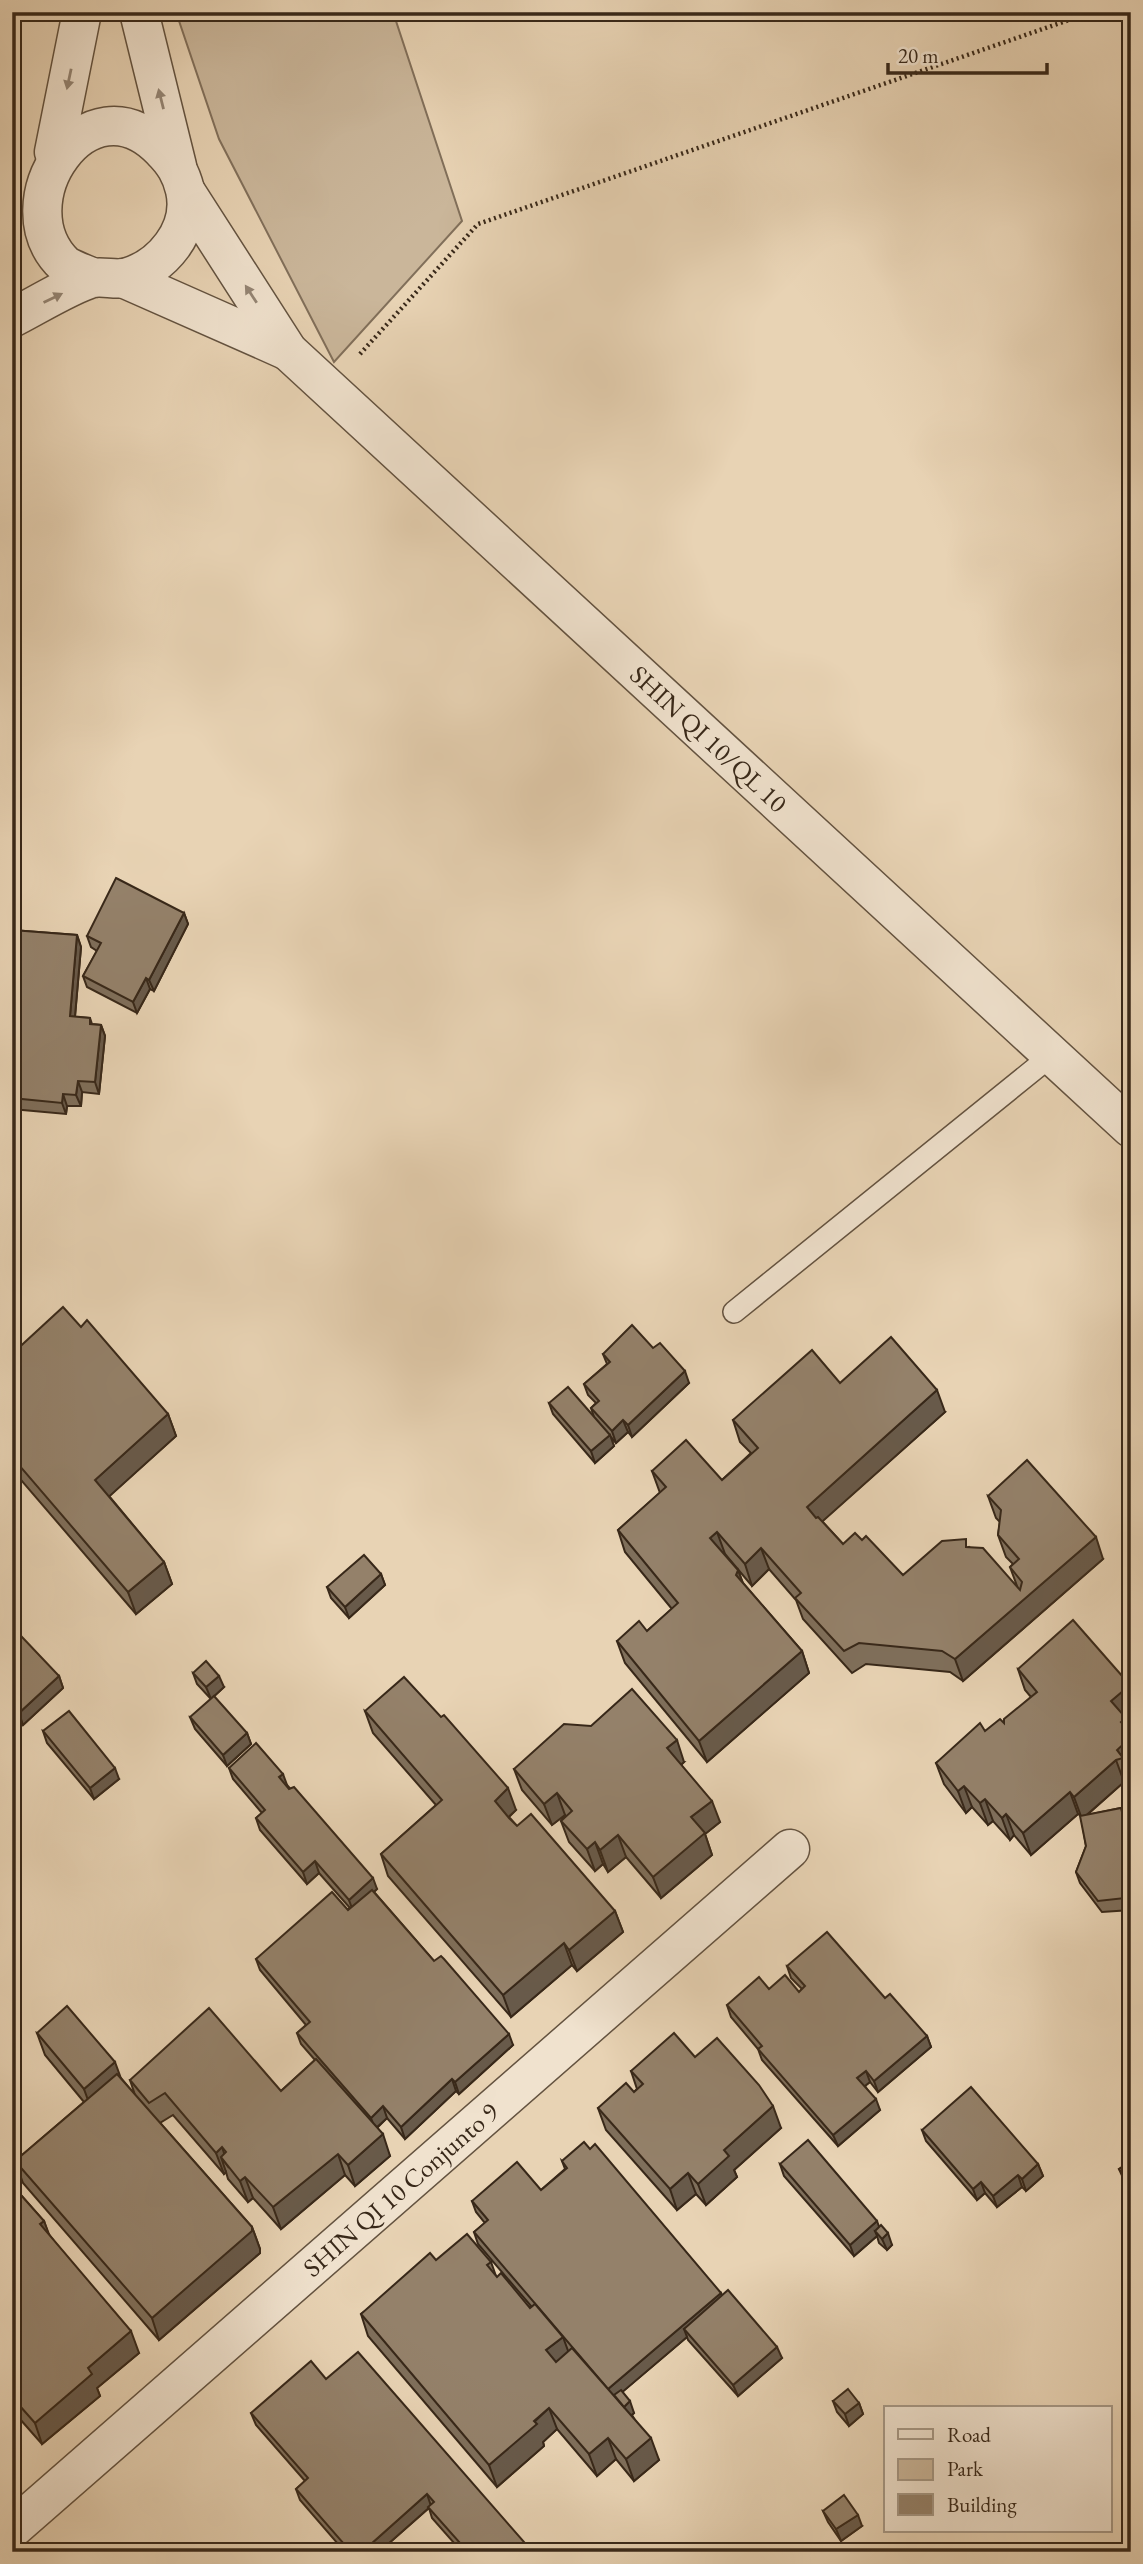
<svg xmlns="http://www.w3.org/2000/svg" width="1143" height="2564" viewBox="0 0 1143 2564" font-family="'EB Garamond',serif">
<style>
.green{fill:#cab69a;stroke:#816f5a;stroke-width:2}
.lines{fill:none;stroke-linecap:round;stroke-linejoin:round}
.service-casing{stroke:#645340;stroke-width:24}
.minor-casing{stroke:#645340;stroke-width:41}
.tertiary-casing{stroke:#645340;stroke-width:41}
.path{stroke:#382819;stroke-width:4.5;stroke-dasharray:2 3.5;stroke-linecap:butt}
.service{stroke:#f0e2ce;stroke-width:21}
.minor{stroke:#f0e2ce;stroke-width:38}
.tertiary{stroke:#f0e2ce;stroke-width:38}
.wall{fill:#7f6f5b;stroke:#382819;stroke-width:2}
.shaded-wall{fill:#685a4a;stroke:#382819;stroke-width:2}
.building{fill:#94816a;stroke:#382819;stroke-width:2}
.oneway{fill:#948574}
.labels{text-anchor:middle;stroke-width:6;stroke-linejoin:round;paint-order:stroke}
.street-label{font-size:26px;fill:#382819;stroke:#f0e2ce}
</style>
<rect width="100%" height="100%" fill="#e8d3b4"/>
<filter id="stains"><feTurbulence type="fractalNoise" baseFrequency=".00286" numOctaves="4"/><feColorMatrix values="0 0 0 0 .2 0 0 0 0 .09 0 0 0 0 .02 0 0 0 .5 -.17"/></filter>
<radialGradient id="worn" r=".72"><stop offset=".6" stop-color="#630" stop-opacity="0"/><stop offset="1" stop-color="#630" stop-opacity=".3"/></radialGradient>
<path class="green" d="M176,12H393L462,221L334,362L219,139Z"/>
<g class="lines">
<g class="service-casing">
<path id="service" d="M734,1312L1052,1055"/>
</g>
<g class="minor-casing">
<g id="minor">
<path id="s1" d="M12,2529L790,1849"/>
</g>
</g>
<g class="tertiary-casing">
<g id="tertiary">
<path d="M139,12L177,166"/>
<path d="M54,152L82,12"/>
<path id="s2" d="M186,192L288,351L1131,1128"/>
<path d="M123,278L288,351"/>
<path d="M12,318C34,307 71,284 93,278C103,276 115,280 125,278C162,268 194,230 185,190C181,173 174,162 162,150C88,72 0,204 65,265C73,270 85,274 94,278"/>
</g>
</g>
<path class="path" d="M360,354L478,224L1092,12"/>
<use href="#service" class="service"/>
<use href="#minor" class="minor"/>
<use href="#tertiary" class="tertiary"/>
</g>
<g class="wall">
<path d="M1035,12H1066L1038,20Z"/>
<path d="M184,913L188,924L154,991L150,989L137,1013L87,987L83,976L97,951L91,947L87,936Z"/>
<path d="M12,930L77,935L81,947L75,1017L90,1018L92,1024L101,1025L105,1036L99,1094L82,1092L81,1106H67L66,1114L12,1109Z"/>
<path d="M81,1327L168,1414L176,1436L109,1496L164,1562L172,1584L136,1614L16,1474L12,1477V1354Z"/>
<path d="M653,1348L689,1383L632,1437L628,1432L616,1443L610,1436L614,1446L595,1463L553,1414L549,1403L594,1417L591,1408L596,1403L588,1395L584,1384L607,1364L603,1354Z"/>
<path d="M840,1383L945,1412L822,1521L843,1544L903,1575L969,1547L1017,1586L1010,1567L1013,1564L1006,1557L998,1535L1000,1522L996,1518L988,1496L1103,1559L963,1681L950,1672L866,1664L852,1673L803,1619L796,1600L769,1569L752,1586L725,1554L738,1570L743,1583L802,1651L809,1673L707,1762L625,1663L617,1641L647,1631L672,1609L625,1552L618,1530L660,1493L652,1471L722,1480L751,1453L740,1442L733,1420Z"/>
<path d="M381,1574L385,1585L349,1618L331,1598L327,1587Z"/>
<path d="M12,1647L59,1676L63,1688L23,1725L12,1713Z"/>
<path d="M1018,1669L1126,1717L1131,1730V1767L1128,1770L1131,1779L1124,1782L1087,1815L1121,1808L1131,1842V1910L1102,1912L1080,1883L1076,1872L1086,1846L1081,1816L1078,1814L1031,1855L1014,1835L1010,1840L993,1821L988,1825L972,1807L966,1813L944,1784L936,1763L985,1731L1004,1723L1031,1697L1025,1690Z"/>
<path d="M193,1673L224,1687L211,1699L197,1684Z"/>
<path d="M365,1711L516,1810L509,1817L517,1826L615,1911L623,1932L577,1971L572,1965L511,2017L388,1876L381,1854L436,1805L373,1733Z"/>
<path d="M190,1717L247,1733L251,1744L227,1766L195,1729Z"/>
<path d="M43,1731L119,1779L94,1799L47,1743Z"/>
<path d="M684,1762L681,1765L720,1822L705,1834L712,1855L661,1898L626,1857L608,1872L603,1864L595,1871L569,1842L561,1821L566,1816L565,1815L552,1825L522,1790L514,1769Z"/>
<path d="M229,1768L287,1785L377,1889L374,1892L434,1961L513,2045L459,2094L456,2091L405,2139L387,2118L377,2128L390,2156L355,2186L345,2175L281,2229L253,2198L248,2202L228,2179L226,2172L224,2174L173,2115L160,2123L252,2227L260,2249V2253L159,2340L23,2183L15,2161L84,2102L45,2055L37,2033L121,2078L135,2095L130,2080L281,2091L315,2060L301,2044L297,2033L306,2025L260,1970L256,1959L350,1908L319,1873L307,1884L260,1830L256,1818L262,1813L233,1779Z"/>
<path d="M787,1966L885,1998L927,2036L931,2047L878,2092L870,2082L865,2086L880,2110L838,2146L762,2060L758,2049L731,2017L727,2005L769,1989L799,1992L802,1989L791,1978Z"/>
<path d="M695,2057L781,2128L734,2170L737,2177L706,2205L696,2194L677,2210L606,2130L598,2108L634,2092L637,2089L631,2071Z"/>
<path d="M922,2130L1038,2164L1043,2176L1026,2191L1022,2187L997,2207L985,2193L977,2200L926,2141Z"/>
<path d="M562,2161L721,2293L722,2296L782,2358L738,2396L688,2340L687,2337L622,2392L634,2413L632,2415L659,2460L634,2481L616,2459L597,2476L557,2429L543,2442L544,2446L497,2487L368,2336L361,2314L436,2260L491,2262L496,2276L530,2308L531,2306L478,2244L474,2232L485,2223L476,2212L472,2201L541,2190L565,2169Z"/>
<path d="M1131,2161V2190L1124,2180L1119,2169Z"/>
<path d="M780,2164L879,2227L892,2245L887,2250L879,2243L877,2236L854,2256L784,2176Z"/>
<path d="M12,2185L44,2221L48,2233L139,2353L97,2388L100,2396L42,2444L12,2410Z"/>
<path d="M326,2379L532,2552H462L432,2518L429,2508L379,2552H345L300,2500L296,2489L305,2481L256,2425L251,2413Z"/>
<path d="M833,2401L859,2403L863,2414L849,2426L837,2412Z"/>
<path d="M823,2511L862,2526L841,2541L828,2522Z"/>
</g>
<g class="shaded-wall">
<path d="M184,913L188,924L154,991L149,980Z"/>
<path d="M77,935L81,947L74,1027L70,1016Z"/>
<path d="M146,978L150,989L137,1013L133,1002Z"/>
<path d="M101,1025L105,1036L99,1094L95,1082Z"/>
<path d="M78,1081L82,1092L81,1106L76,1095Z"/>
<path d="M63,1094L67,1106L66,1114L62,1103Z"/>
<path d="M685,1371L689,1383L632,1437L628,1425Z"/>
<path d="M937,1390L945,1412L815,1528L807,1507Z"/>
<path d="M168,1414L176,1436L103,1502L95,1480Z"/>
<path d="M623,1420L628,1432L616,1443L612,1431Z"/>
<path d="M610,1435L614,1446L595,1463L591,1451Z"/>
<path d="M12,1463L16,1474L12,1477Z"/>
<path d="M717,1532L725,1554L718,1559L710,1538Z"/>
<path d="M1096,1537L1103,1559L963,1681L955,1659Z"/>
<path d="M761,1548L769,1569L752,1586L745,1564Z"/>
<path d="M164,1562L172,1584L136,1614L128,1592Z"/>
<path d="M738,1570L746,1592L736,1575Z"/>
<path d="M381,1574L385,1585L349,1618L345,1607Z"/>
<path d="M802,1651L809,1673L707,1762L699,1741Z"/>
<path d="M59,1676L63,1688L23,1725L19,1713Z"/>
<path d="M219,1676L224,1687L211,1699L206,1687Z"/>
<path d="M1130,1685L1131,1713L1119,1723L1111,1701Z"/>
<path d="M1126,1718L1131,1730V1742L1129,1739L1131,1744V1767L1128,1770L1123,1758L1117,1750L1121,1722Z"/>
<path d="M247,1733L251,1744L227,1766L223,1755Z"/>
<path d="M677,1740L684,1762L675,1770L667,1748Z"/>
<path d="M1116,1760L1124,1782L1082,1819L1074,1797Z"/>
<path d="M115,1768L119,1779L94,1799L90,1788Z"/>
<path d="M283,1774L287,1785L283,1788L279,1777Z"/>
<path d="M964,1786L972,1807L966,1813L958,1791Z"/>
<path d="M508,1788L516,1810L503,1822L495,1801Z"/>
<path d="M1070,1792L1078,1814L1031,1855L1023,1833Z"/>
<path d="M557,1793L565,1815L552,1825L544,1804Z"/>
<path d="M985,1799L993,1821L988,1825L980,1803Z"/>
<path d="M712,1801L720,1822L705,1834L712,1855L661,1898L653,1877L691,1817Z"/>
<path d="M1006,1814L1014,1835L1010,1840L1002,1818Z"/>
<path d="M618,1835L626,1857L608,1872L600,1850Z"/>
<path d="M595,1842L603,1864L595,1871L587,1849Z"/>
<path d="M315,1861L319,1873L307,1884L303,1872Z"/>
<path d="M373,1878L377,1889L353,1911L349,1900Z"/>
<path d="M615,1911L623,1932L577,1971L569,1950Z"/>
<path d="M564,1943L572,1965L511,2017L503,1995Z"/>
<path d="M509,2034L513,2045L459,2094L455,2082Z"/>
<path d="M927,2036L931,2047L878,2092L874,2081Z"/>
<path d="M115,2062L123,2084L92,2111L84,2089Z"/>
<path d="M866,2071L870,2082L861,2089L857,2078Z"/>
<path d="M452,2079L456,2091L405,2139L401,2127Z"/>
<path d="M876,2099L880,2110L838,2146L833,2135Z"/>
<path d="M383,2106L387,2118L375,2129L371,2118Z"/>
<path d="M773,2106L781,2128L734,2170L737,2177L706,2205L698,2184L724,2150Z"/>
<path d="M383,2134L390,2156L355,2186L348,2165Z"/>
<path d="M222,2147L229,2168L221,2157L226,2172L224,2174L216,2153Z"/>
<path d="M338,2154L345,2175L281,2229L273,2207Z"/>
<path d="M1038,2164L1043,2176L1026,2191L1022,2179Z"/>
<path d="M688,2173L696,2194L677,2210L670,2189Z"/>
<path d="M1018,2175L1022,2187L997,2207L993,2196Z"/>
<path d="M245,2177L253,2198L248,2202L240,2181Z"/>
<path d="M981,2182L985,2193L977,2200L973,2189Z"/>
<path d="M44,2221L52,2242L40,2224Z"/>
<path d="M877,2221L881,2232L875,2231L877,2236L854,2256L850,2245Z"/>
<path d="M252,2227L260,2249V2253L159,2340L152,2318Z"/>
<path d="M888,2233L892,2245L887,2250L882,2239Z"/>
<path d="M721,2293L725,2304L684,2329L687,2337L613,2400L608,2389Z"/>
<path d="M131,2331L139,2353L97,2388L100,2396L42,2444L35,2423L88,2368Z"/>
<path d="M563,2337L571,2359L554,2372L546,2350Z"/>
<path d="M777,2347L782,2358L738,2396L733,2385Z"/>
<path d="M630,2401L634,2413L625,2421L621,2410Z"/>
<path d="M859,2403L863,2414L849,2426L845,2414Z"/>
<path d="M549,2408L557,2429L543,2442L544,2446L497,2487L489,2465Z"/>
<path d="M608,2438L616,2459L597,2476L589,2454Z"/>
<path d="M651,2438L659,2460L634,2481L626,2459Z"/>
<path d="M427,2494L431,2506L379,2552H362Z"/>
<path d="M858,2515L862,2526L841,2541L836,2529Z"/>
</g>
<g class="building">
<path d="M116,878L184,913L149,980L146,978L133,1002L83,976L101,943L87,936Z"/>
<path d="M12,930L77,935L70,1016L90,1018V1024L101,1025L95,1082L78,1081L76,1095L63,1094L62,1103L12,1098Z"/>
<path d="M63,1307L81,1327L87,1320L168,1414L95,1480L164,1562L128,1592L12,1457V1354Z"/>
<path d="M632,1325L653,1348L660,1343L685,1371L628,1425L623,1420L612,1431L591,1408L599,1401L584,1384L610,1362L603,1354Z"/>
<path d="M891,1337L937,1390L807,1507L816,1518L818,1517L843,1544L855,1533L862,1540L866,1536L903,1575L942,1541L966,1539V1547L983,1548L1020,1590L1022,1582L1010,1567L1019,1559L998,1535L1001,1510L988,1496L1027,1460L1096,1537L955,1659L942,1651L859,1643L844,1651L795,1598L801,1593L761,1548L745,1564L717,1532L710,1538L738,1570L736,1575L802,1651L699,1741L617,1641L639,1621L647,1631L678,1603L618,1530L666,1487L652,1471L686,1440L722,1480L758,1448L733,1420L812,1350L840,1383Z"/>
<path d="M568,1387L610,1435L591,1451L549,1403Z"/>
<path d="M364,1555L381,1574L345,1607L327,1587Z"/>
<path d="M1073,1620L1130,1685L1111,1701L1126,1718L1121,1722L1131,1733V1742L1129,1739L1117,1750L1123,1758L1116,1760L1074,1797L1070,1792L1023,1833L1006,1814L1002,1818L985,1799L980,1803L964,1786L958,1791L936,1763L980,1723L985,1731L1000,1719L1004,1723V1719L1037,1692L1018,1669Z"/>
<path d="M22,1637L59,1676L19,1713L12,1706V1647Z"/>
<path d="M206,1661L219,1676L206,1687L193,1673Z"/>
<path d="M404,1677L441,1717L444,1715L508,1788L495,1801L509,1818L517,1826L531,1814L615,1911L569,1950L564,1943L503,1995L381,1854L442,1800L365,1711Z"/>
<path d="M632,1689L677,1740L667,1748L712,1801L691,1817L705,1833L653,1877L618,1835L600,1850L595,1842L587,1849L561,1821L572,1811L557,1793L544,1804L514,1769L564,1724L591,1726Z"/>
<path d="M214,1696L247,1733L223,1755L190,1717Z"/>
<path d="M69,1711L115,1768L90,1788L43,1731Z"/>
<path d="M256,1743L283,1774L279,1777L289,1789L294,1787L373,1878L349,1900L315,1861L303,1872L256,1818L265,1810L229,1768Z"/>
<path d="M1121,1808L1129,1840L1131,1842V1900L1125,1898L1098,1901L1076,1872L1086,1846L1080,1816Z"/>
<path d="M372,1890L434,1961L441,1956L444,1959L509,2034L455,2082L452,2079L401,2127L383,2106L371,2118L297,2033L310,2022L256,1959L332,1892L348,1910Z"/>
<path d="M827,1932L885,1998L890,1994L927,2036L874,2081L866,2071L857,2078L876,2099L833,2135L758,2049L762,2046L727,2005L759,1977L769,1989L785,1975L799,1992L805,1986L787,1966Z"/>
<path d="M67,2006L115,2062L84,2089L37,2033Z"/>
<path d="M209,2008L281,2091L316,2059L383,2134L348,2165L338,2154L273,2207L245,2177L240,2181L221,2157L226,2152L222,2147L216,2153L165,2093L149,2103L130,2080Z"/>
<path d="M674,2033L695,2057L717,2038L759,2085L773,2106L724,2150L729,2156L698,2184L688,2173L670,2189L598,2108L626,2083L634,2092L643,2084L631,2071Z"/>
<path d="M117,2074L252,2227V2231L152,2318L15,2161Z"/>
<path d="M971,2087L1038,2164L1022,2179L1018,2175L993,2196L981,2182L973,2189L922,2130Z"/>
<path d="M808,2140L877,2221L850,2245L780,2164Z"/>
<path d="M584,2142L590,2149L595,2144L721,2293L608,2389L474,2232L488,2220L472,2201L517,2162L541,2190L567,2168L562,2161Z"/>
<path d="M1131,2161V2185L1119,2169Z"/>
<path d="M12,2185L44,2221L40,2224L131,2331L88,2368L92,2374L35,2423L12,2397Z"/>
<path d="M881,2225L888,2233L882,2239L875,2231Z"/>
<path d="M467,2234L491,2262L487,2265L497,2277L501,2273L530,2308L535,2304L563,2337L546,2350L556,2362L572,2348L651,2438L626,2459L608,2438L589,2454L549,2408L534,2421L537,2424L489,2465L361,2314L430,2253L436,2260Z"/>
<path d="M728,2290L777,2347L733,2385L684,2329Z"/>
<path d="M358,2352L531,2550L529,2552H468L428,2507L434,2502L427,2494L362,2552H351L296,2489L308,2478L251,2413L311,2361L326,2379Z"/>
<path d="M848,2389L859,2403L845,2414L833,2401Z"/>
<path d="M621,2390L630,2401L624,2407L614,2395Z"/>
<path d="M844,2495L858,2515L836,2529L823,2511Z"/>
</g>
<defs><path id="oneway-solid" d="M-6-.8H1V-3.2L6.5 0L1 3.2V.8H-6Z" transform="scale(1.75)"/></defs>
<g class="oneway">
<use href="#oneway-solid" transform="translate(69 79) rotate(102)"/>
<use href="#oneway-solid" transform="translate(161 99) rotate(-104)"/>
<use href="#oneway-solid" transform="translate(251 294) rotate(-123)"/>
<use href="#oneway-solid" transform="translate(53 298) rotate(-26)"/>
</g>
<g class="labels">
<g class="street-label">
<text dy="9" stroke="none"><textPath href="#s2" startOffset="761">SHIN QI 10/QL 10</textPath></text>
<text dy="9" stroke="none"><textPath href="#s1" startOffset="516">SHIN QI 10 Conjunto 9</textPath></text>
</g>
</g>
<rect width="1143" height="2564" fill="none" stroke="#e8d3b4" stroke-width="42"/>
<rect x="14" y="14" width="1115" height="2536" fill="none" stroke="#382819" stroke-width="3.5"/>
<rect x="21" y="21" width="1101" height="2522" fill="none" stroke="#382819" stroke-width="2"/>
<rect x="884" y="2406" width="228" height="126" fill="#f0e2ce" stroke="#a69886" stroke-width="2"/>
<rect x="898" y="2429" width="35" height="10" fill="#f0e2ce" stroke="#a69886" stroke-width="2"/>
<text x="947" y="2442" font-size="21" fill="#382819">Road</text>
<rect x="898" y="2459" width="35" height="21" fill="#cab69a" stroke="#a69886" stroke-width="2"/>
<text x="947" y="2476" font-size="21" fill="#382819">Park</text>
<rect x="898" y="2494" width="35" height="21" fill="#94816a" stroke="#a69886" stroke-width="2"/>
<text x="947" y="2512" font-size="21" fill="#382819">Building</text>
<path d="M888 63v10h159v-10" fill="none" stroke="#382819" stroke-width="3.5"/>
<text x="898" y="63" font-size="21" fill="#382819" stroke="#f0e2ce" stroke-width="5" paint-order="stroke">20 m</text>
<rect width="100%" height="100%" filter="url(#stains)"/>
<rect width="100%" height="100%" fill="url(#worn)"/>
</svg>
